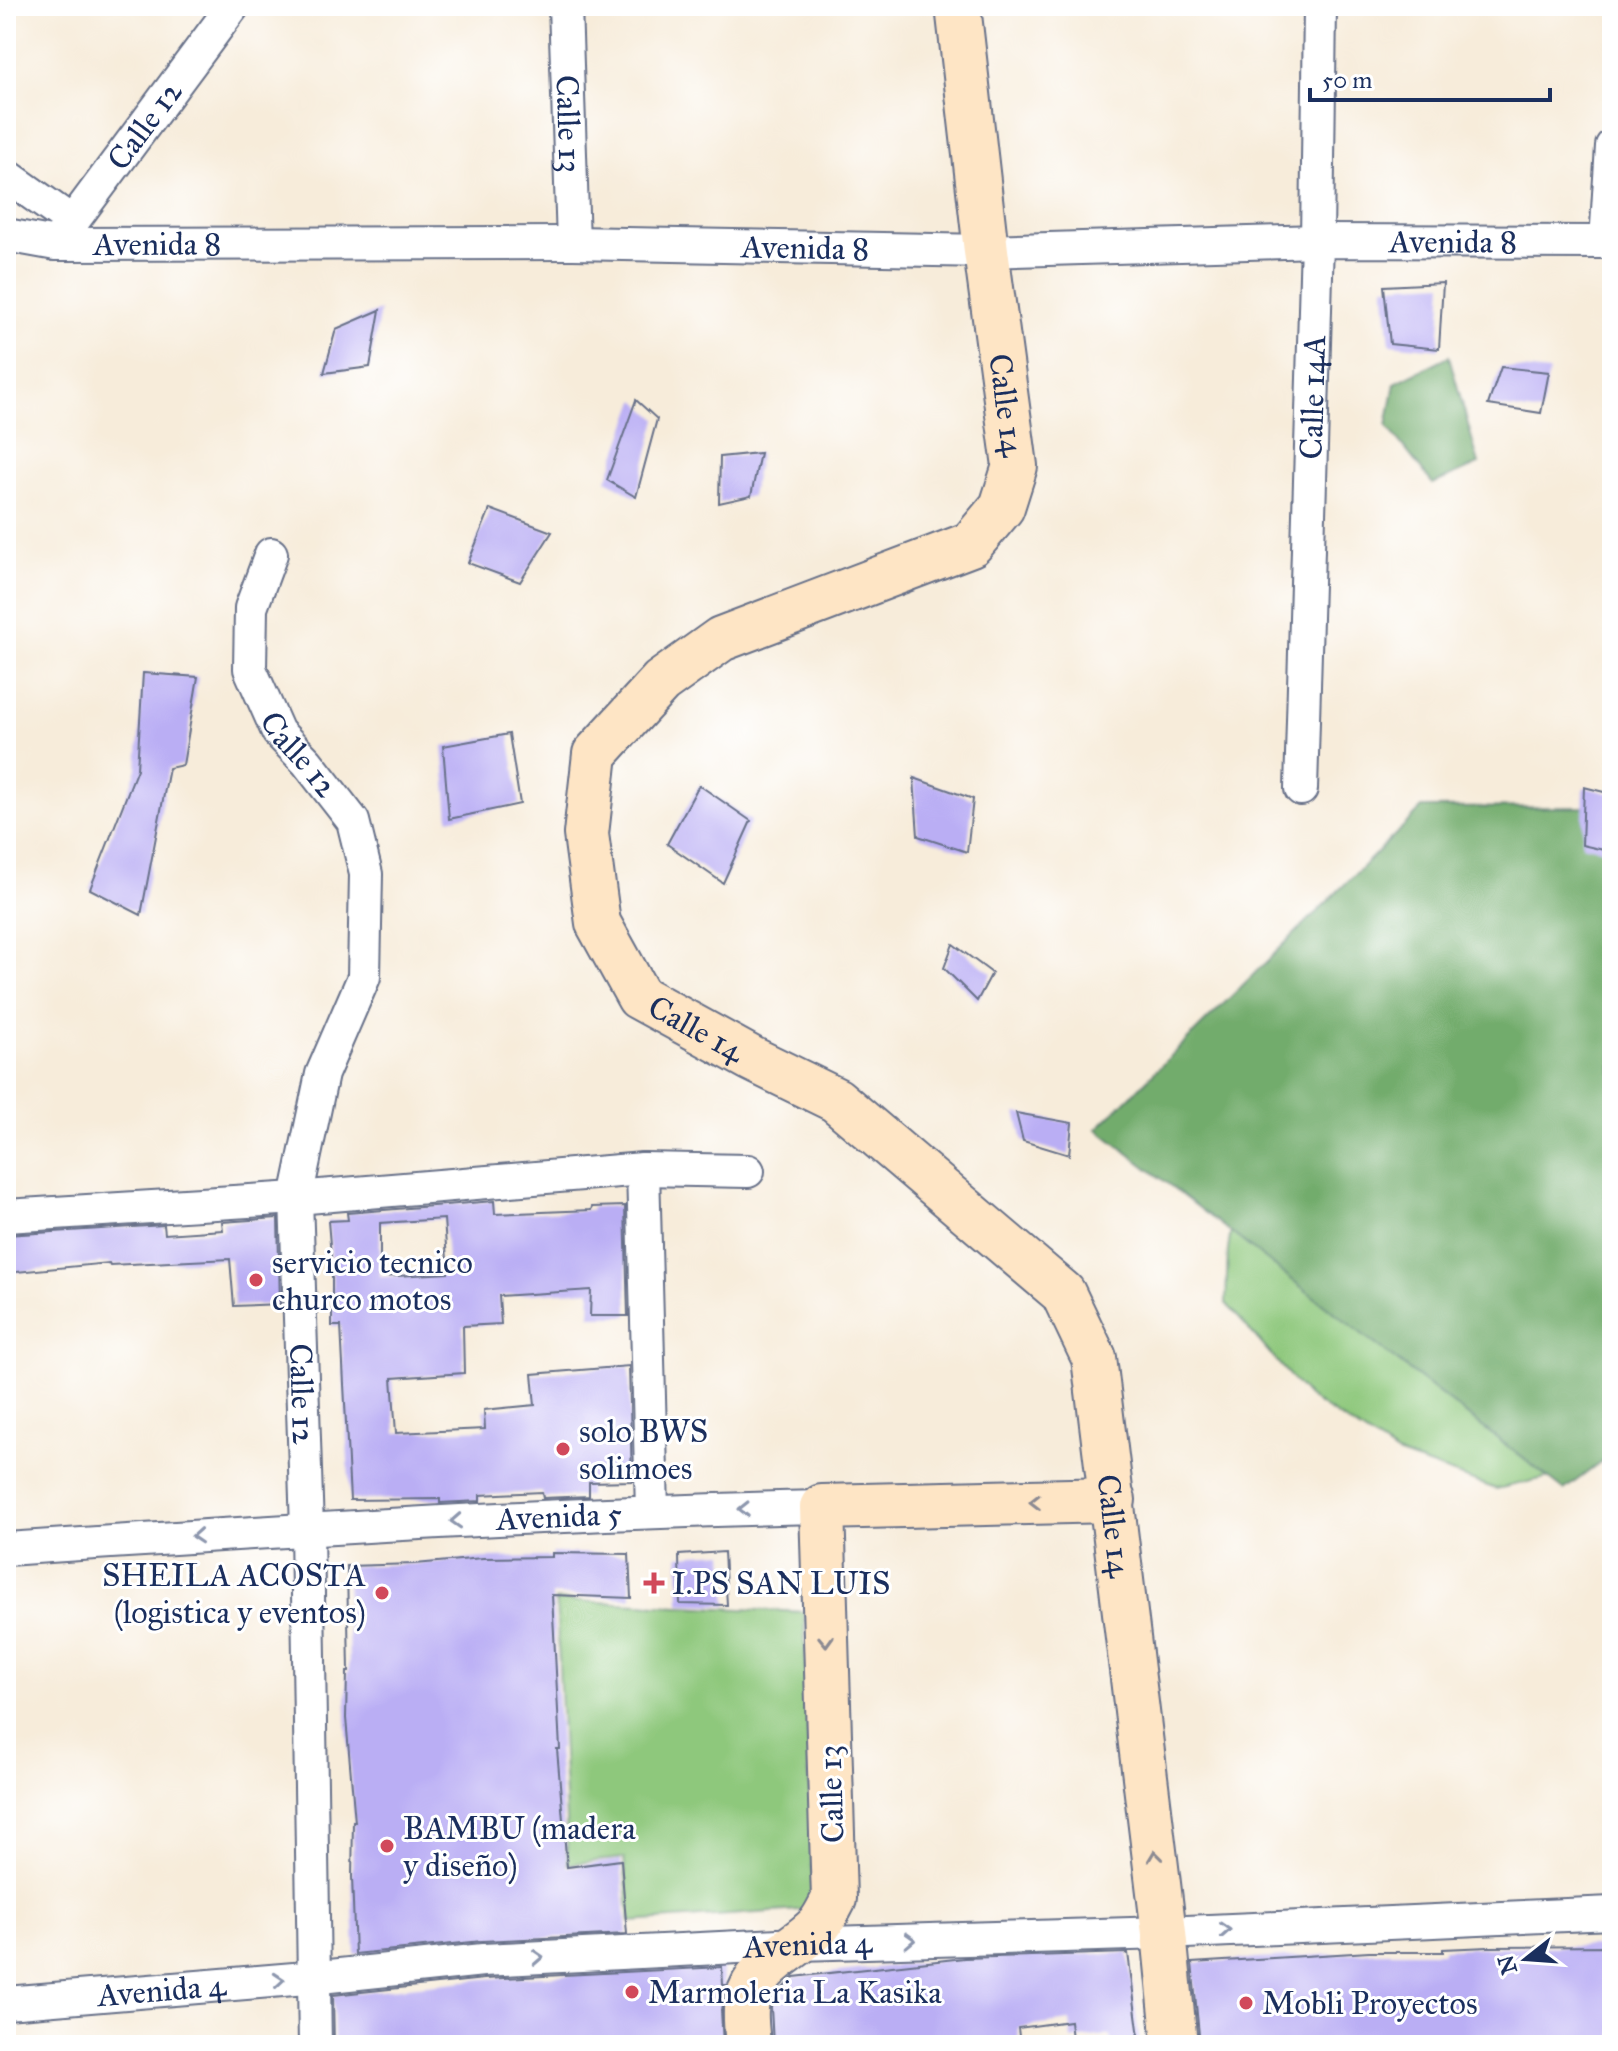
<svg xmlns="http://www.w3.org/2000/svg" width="1618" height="2051" viewBox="0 0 1618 2051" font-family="'IM FELL Great Primer',serif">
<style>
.green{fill:#8ec87c;stroke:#547c6d;stroke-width:2}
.forest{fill:#72ac6c;stroke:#466e65;stroke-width:2}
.building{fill:#baaef4;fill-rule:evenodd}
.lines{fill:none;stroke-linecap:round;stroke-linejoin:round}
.street-casing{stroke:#687189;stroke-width:36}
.secondary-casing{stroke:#687189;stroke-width:48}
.street{stroke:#fff;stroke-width:32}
.secondary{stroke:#fee5c5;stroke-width:44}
.oneway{stroke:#8c8a92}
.oneway2{stroke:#8d97ae}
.poi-dot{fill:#d1495b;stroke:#fff;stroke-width:3}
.labels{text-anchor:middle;stroke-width:6;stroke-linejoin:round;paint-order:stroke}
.street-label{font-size:32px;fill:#1b2f5e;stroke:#fff}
.poi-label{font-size:32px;fill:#1b2f5e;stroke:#fff;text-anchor:start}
</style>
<rect width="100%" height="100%" fill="#fff"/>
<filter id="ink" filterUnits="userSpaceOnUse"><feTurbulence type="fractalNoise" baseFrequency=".0125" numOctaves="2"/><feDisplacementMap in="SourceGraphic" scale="16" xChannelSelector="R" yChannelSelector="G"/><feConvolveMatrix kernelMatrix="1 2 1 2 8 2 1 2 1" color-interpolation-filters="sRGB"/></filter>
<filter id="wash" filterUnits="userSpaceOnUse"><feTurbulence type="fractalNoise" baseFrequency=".006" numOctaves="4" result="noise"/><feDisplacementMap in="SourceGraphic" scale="32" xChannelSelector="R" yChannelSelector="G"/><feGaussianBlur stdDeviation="1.8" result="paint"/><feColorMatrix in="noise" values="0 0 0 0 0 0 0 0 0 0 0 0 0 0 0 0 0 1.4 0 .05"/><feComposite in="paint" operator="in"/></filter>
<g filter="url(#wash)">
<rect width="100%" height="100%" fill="#f7ecda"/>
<g class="green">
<path d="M1238,1186L1568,1473L1496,1489L1397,1454L1308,1397L1226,1303L1228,1249Z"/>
<path d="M556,1600L804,1612L813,1909L630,1922L624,1858L568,1864Z"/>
</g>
<g class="forest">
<path d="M1449,356L1479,464L1433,484L1387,426L1395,383Z"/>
<path d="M1612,807V1454L1564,1490L1097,1129L1422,808Z"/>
</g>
<g id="blocks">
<g class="building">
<path d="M1443,283L1439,349L1390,344L1384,286Z"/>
<path d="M380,310L370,367L324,373L336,329Z"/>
<path d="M1501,367L1549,372L1541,413L1488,405Z"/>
<path d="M636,400L657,419L636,497L607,480Z"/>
<path d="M760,453L751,496L719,503L720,457Z"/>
<path d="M490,509L552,532L520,582L468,563Z"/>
<path d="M143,673L198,677L183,765L169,768L141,915L90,889L137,769Z"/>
<path d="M509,734L520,804L449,819L443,746Z"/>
<path d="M914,778L973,799L967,852L918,836Z"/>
<path d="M699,785L751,821L723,883L667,844Z"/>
<path d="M1584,787L1612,794V852L1582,845Z"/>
<path d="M953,944L992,973L977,1001L944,968Z"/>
<path d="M1016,1113L1072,1123L1069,1155L1023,1141Z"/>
<path d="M494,1201L495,1214L591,1210L592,1207L625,1206L628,1316H590L591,1290L499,1296L501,1324L463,1326L464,1373L392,1378L396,1433L485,1429L484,1410L535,1405L532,1374L629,1366L632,1481L589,1482V1496L543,1498L542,1492L480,1495V1501L440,1503V1499L350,1500L341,1326H332V1268L328,1221L348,1220L347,1213ZM444,1219L448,1273L380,1277V1223Z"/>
<path d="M278,1218L280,1304L234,1306L230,1259L110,1265L109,1263L6,1273V1235L164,1225L165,1234L223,1230L222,1222Z"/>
<path d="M724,1552L727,1605L680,1604L679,1555Z"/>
<path d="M552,1553L629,1554L631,1598L552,1595L560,1749H557L567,1867L621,1860L627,1934L482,1941L355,1954L352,1877L353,1822H355L346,1718L347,1672H349L347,1566L415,1564L483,1558L552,1557Z"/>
<path d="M1612,1946V2045H1200L1192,1963L1369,1952H1443V1949L1489,1947Z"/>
<path d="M1128,1953L1140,2045H1112L1110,2035L1072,2039L1070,2021L1018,2028L1020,2045H773L771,2007L779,1992L794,1977L964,1958Z"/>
<path d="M722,1967L723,1985H726L721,2010L723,2045H334L333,1995L484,1979Z"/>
</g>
</g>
</g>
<g filter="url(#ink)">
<use href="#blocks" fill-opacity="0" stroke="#687189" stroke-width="2"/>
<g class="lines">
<g class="street-casing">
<g id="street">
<path id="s1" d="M565,6L573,243"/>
<path d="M6,175L72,222"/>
<path id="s2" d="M6,235L56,244L573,243L986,251L1317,241L1606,242L1612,146"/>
<path id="s3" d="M56,244L233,6"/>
<path id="s4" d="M271,554L251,608L250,669L278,732L307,762L353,821L366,874L364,977L322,1074L296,1198L307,1529L315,2045"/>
<path id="s5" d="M1301,789L1317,241L1320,6"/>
<path d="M643,1169L652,1511"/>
<path d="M6,1216L296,1198L643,1169L748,1171"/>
<path id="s6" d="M6,1549C278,1531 549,1513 822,1507"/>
<path id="s7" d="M6,2003L330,1976L483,1960L799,1944L1164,1933L1612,1913"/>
</g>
</g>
<g class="secondary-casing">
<g id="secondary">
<path id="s8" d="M958,6L986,251L1015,466L1002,507L971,544L721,639L661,682L595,754L586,834L598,923L639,997L752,1059L836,1100L1063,1293L1094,1358L1164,1933L1175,2045"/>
<path d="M748,2045C747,2032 744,2014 747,2001C756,1963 794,1951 818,1926C825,1918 829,1908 834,1899L822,1507L1113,1500"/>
</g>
</g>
<use href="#street" class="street"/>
<use href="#secondary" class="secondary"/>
</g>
<defs><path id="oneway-chevron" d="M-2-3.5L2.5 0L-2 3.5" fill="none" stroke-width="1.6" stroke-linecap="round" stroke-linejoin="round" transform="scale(2)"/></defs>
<g class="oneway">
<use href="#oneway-chevron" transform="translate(1035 1502) rotate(179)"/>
<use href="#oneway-chevron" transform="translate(826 1641) rotate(88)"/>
<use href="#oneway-chevron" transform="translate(1155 1856) rotate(-97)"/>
</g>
<g class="oneway2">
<use href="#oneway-chevron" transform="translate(744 1509) rotate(179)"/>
<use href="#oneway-chevron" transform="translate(456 1521) rotate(177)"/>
<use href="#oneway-chevron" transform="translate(197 1536) rotate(176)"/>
<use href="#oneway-chevron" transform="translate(1225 1930) rotate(-3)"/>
<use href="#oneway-chevron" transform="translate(910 1940) rotate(-2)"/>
<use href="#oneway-chevron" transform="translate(538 1957) rotate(-3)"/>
<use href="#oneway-chevron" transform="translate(279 1980) rotate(-5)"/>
</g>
</g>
<g class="poi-dot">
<circle cx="256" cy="1280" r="8"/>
<circle cx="563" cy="1449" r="8"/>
<path d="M650 1571h8v8h8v8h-8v8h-8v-8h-8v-8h8z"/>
<circle cx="382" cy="1593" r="8"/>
<circle cx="387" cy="1846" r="8"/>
<circle cx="632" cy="1992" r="8"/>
<circle cx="1246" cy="2003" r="8"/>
</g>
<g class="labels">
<g class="street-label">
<text dy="11" stroke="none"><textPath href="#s3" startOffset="148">Calle 12</textPath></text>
<text dy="11" stroke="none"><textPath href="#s1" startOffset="118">Calle 13</textPath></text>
<text dy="11" stroke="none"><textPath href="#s2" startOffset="1448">Avenida 8</textPath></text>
<text dy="11" stroke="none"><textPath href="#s2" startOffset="152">Avenida 8</textPath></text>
<text dy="11" stroke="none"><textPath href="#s2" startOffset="800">Avenida 8</textPath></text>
<text dy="11" stroke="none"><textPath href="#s5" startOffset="392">Calle 14A</textPath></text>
<text dy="11" stroke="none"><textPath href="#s8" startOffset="402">Calle 14</textPath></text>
<text dy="11" stroke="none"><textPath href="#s4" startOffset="218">Calle 12</textPath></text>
<text dy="11" stroke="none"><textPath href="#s8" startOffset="1314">Calle 14</textPath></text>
<text dy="11" stroke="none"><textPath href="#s4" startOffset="890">Calle 12</textPath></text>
<text dy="11" stroke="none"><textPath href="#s6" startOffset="554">Avenida 5</textPath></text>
<text dy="11" stroke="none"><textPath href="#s8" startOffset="2010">Calle 14</textPath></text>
<text transform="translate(831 1794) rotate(-92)" y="11">Calle 13</text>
<text dy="11" stroke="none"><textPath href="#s7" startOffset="804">Avenida 4</textPath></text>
<text dy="11" stroke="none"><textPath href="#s7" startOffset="156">Avenida 4</textPath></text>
</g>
<g class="poi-label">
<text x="272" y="1273">servicio tecnico<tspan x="272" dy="37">churco motos</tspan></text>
<text x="579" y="1442">solo BWS<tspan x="579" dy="37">solimoes</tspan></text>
<text x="366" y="1586" text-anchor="end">SHEILA ACOSTA<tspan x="366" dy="37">(logistica y eventos)</tspan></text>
<text x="672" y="1594">I.PS SAN LUIS</text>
<text x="403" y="1839">BAMBU (madera<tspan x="403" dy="37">y diseño)</tspan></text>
<text x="648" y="2003">Marmoleria La Kasika</text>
<text x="1262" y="2014">Mobli Proyectos</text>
</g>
</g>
<rect width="1618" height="2051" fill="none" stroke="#fff" stroke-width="32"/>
<g transform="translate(1526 1959) rotate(253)" stroke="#ffffff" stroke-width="6" paint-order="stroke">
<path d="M0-6L14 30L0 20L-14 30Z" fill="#1b2f5e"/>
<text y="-12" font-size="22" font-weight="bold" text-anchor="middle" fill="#1b2f5e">N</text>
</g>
<path d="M1310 88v12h240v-12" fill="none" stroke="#1b2f5e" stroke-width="4"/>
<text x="1322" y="88" font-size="24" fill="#1b2f5e" stroke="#ffffff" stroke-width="6" paint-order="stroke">50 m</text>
</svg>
